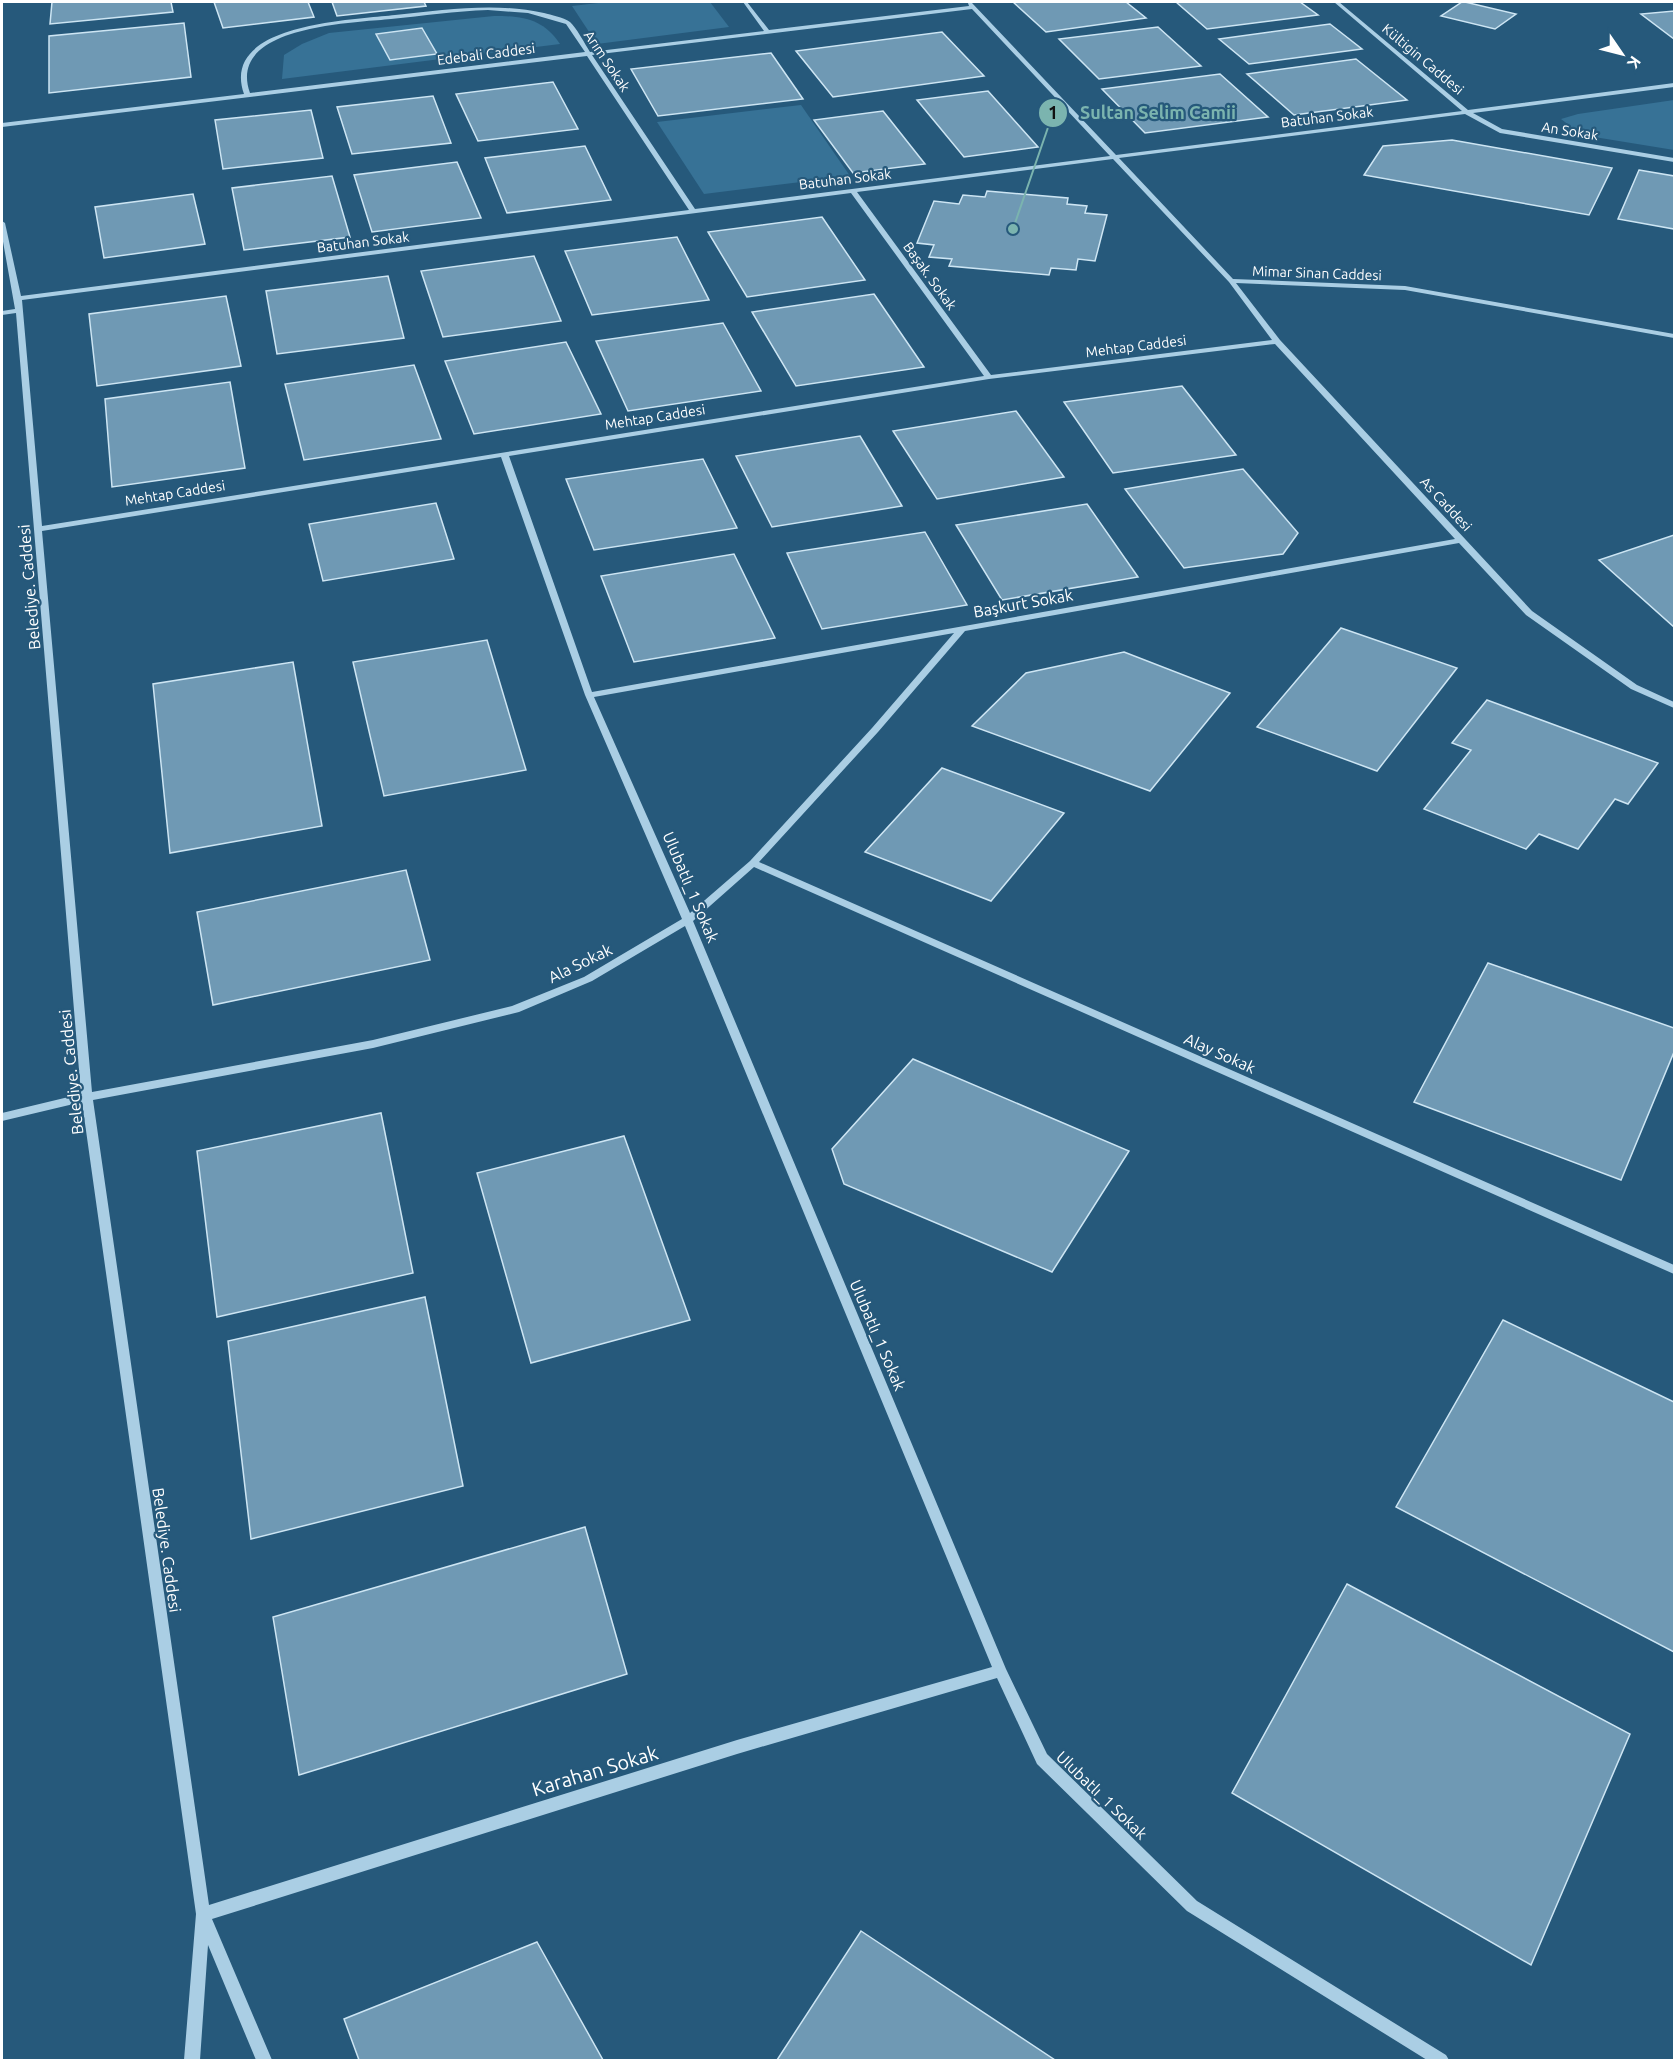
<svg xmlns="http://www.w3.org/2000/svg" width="1676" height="2062" viewBox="0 0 1676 2062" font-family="Ubuntu,sans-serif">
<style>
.green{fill:#377296}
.building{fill:#6f99b4;stroke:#cde5f3;stroke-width:1.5}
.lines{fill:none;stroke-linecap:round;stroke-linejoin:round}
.minor{fill:#aacee4;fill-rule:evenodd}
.labels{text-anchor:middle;stroke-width:4.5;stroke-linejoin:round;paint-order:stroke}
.far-street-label{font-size:14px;fill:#fff;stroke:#26597b}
.street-label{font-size:16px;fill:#fff;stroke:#26597b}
.near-street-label{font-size:20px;fill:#fff;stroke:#26597b}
.leader{fill:none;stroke:#7bb4af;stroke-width:2}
.callout-dot{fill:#7bb4af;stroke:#26597b;stroke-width:2}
.mark-label{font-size:18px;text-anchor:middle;font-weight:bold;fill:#111}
.callout-label{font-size:18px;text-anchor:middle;font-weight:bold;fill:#7bb4af;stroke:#26597b;stroke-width:4.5;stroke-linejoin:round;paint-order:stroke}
</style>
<rect width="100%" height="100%" fill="#26597b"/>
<g class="green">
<path d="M607,2H710L729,27L597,44L572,6Z"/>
<path d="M494,16C523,16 543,19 560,44L282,79L284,55L302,44L329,33Z"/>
<path d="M1674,100V150L1582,135L1561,119L1578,114Z"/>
<path d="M801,105L850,176L704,194L657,122Z"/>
</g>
<g class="building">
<path d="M52,2H171L173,12L50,24Z"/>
<path d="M214,2H308L314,17L223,28Z"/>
<path d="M332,2H424L426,6L337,16Z"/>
<path d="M1013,2H1126L1146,18L1046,32Z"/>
<path d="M1176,2H1300L1318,15L1207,29Z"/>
<path d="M1462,2H1465L1516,14L1495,29L1441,16Z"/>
<path d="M1674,11V39L1641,14Z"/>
<path d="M184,23L191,77L49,93V36Z"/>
<path d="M1330,24L1362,49L1249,64L1219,39Z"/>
<path d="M1158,27L1201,66L1099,79L1059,39Z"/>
<path d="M422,28L437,54L390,60L376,34Z"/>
<path d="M942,32L984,76L833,97L796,51Z"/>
<path d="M771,53L803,99L658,116L631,69Z"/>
<path d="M1356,59L1407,100L1294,115L1247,74Z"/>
<path d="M1220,74L1268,117L1145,133L1102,89Z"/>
<path d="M553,82L578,129L478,141L456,94Z"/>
<path d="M988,91L1038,147L964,157L917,100Z"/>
<path d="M433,96L451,143L352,154L337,107Z"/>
<path d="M311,110L323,158L223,169L215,120Z"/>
<path d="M883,111L925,164L853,173L814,120Z"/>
<path d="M1452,140L1612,168L1589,215L1364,175L1383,146Z"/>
<path d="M585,146L611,200L507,213L485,158Z"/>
<path d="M457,162L481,218L372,232L354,175Z"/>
<path d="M1639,170L1674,176V229L1618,219Z"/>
<path d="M332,176L350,237L244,250L232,188Z"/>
<path d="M987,191L1068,198L1067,204L1087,206L1085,213L1107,215L1095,261L1078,259L1076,270L1051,268L1049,275L949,266L952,259L929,257L934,245L917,243L934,201L959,204L963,195L985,197Z"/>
<path d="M193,194L205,244L104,258L95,207Z"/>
<path d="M822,217L865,280L747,297L708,232Z"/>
<path d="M677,237L709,300L592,315L565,251Z"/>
<path d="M534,256L561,321L443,337L421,271Z"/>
<path d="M388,276L404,338L277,354L266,291Z"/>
<path d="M874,294L924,367L796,386L752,312Z"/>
<path d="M226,296L241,366L97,386L89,314Z"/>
<path d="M723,323L761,391L628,411L596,341Z"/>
<path d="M566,342L601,414L474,434L445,361Z"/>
<path d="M414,365L441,439L304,460L285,384Z"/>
<path d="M230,382L245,468L112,487L105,399Z"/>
<path d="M1182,386L1236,455L1113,473L1064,402Z"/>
<path d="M1016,411L1064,477L937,499L893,431Z"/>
<path d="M860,436L902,506L772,527L736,456Z"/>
<path d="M703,459L737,528L594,550L566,479Z"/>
<path d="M1243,469L1298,533L1283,554L1184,568L1125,489Z"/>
<path d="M436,503L454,559L323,581L309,524Z"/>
<path d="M1087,504L1138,577L1002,600L956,525Z"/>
<path d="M925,532L967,605L822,629L787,553Z"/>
<path d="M1674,535V627L1599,560Z"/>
<path d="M734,554L775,638L634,662L601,576Z"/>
<path d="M1341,628L1457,668L1377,771L1257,727Z"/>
<path d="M487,640L526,770L384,796L353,662Z"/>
<path d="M1124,652L1230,693L1150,791L972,726L1026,673Z"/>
<path d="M293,662L322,826L170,853L153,684Z"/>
<path d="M1487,700L1658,763L1628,804L1615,799L1578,849L1539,834L1526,849L1424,809L1471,750L1452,743Z"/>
<path d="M942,768L1064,813L991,901L865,852Z"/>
<path d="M406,870L430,960L213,1005L197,912Z"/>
<path d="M1488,963L1674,1028V1052L1621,1180L1414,1102Z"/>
<path d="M913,1059L1129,1151L1052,1272L844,1184L832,1149Z"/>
<path d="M381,1113L413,1273L217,1317L197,1151Z"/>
<path d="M624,1136L690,1320L531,1363L477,1173Z"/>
<path d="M425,1297L463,1486L251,1539L228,1341Z"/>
<path d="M1503,1320L1674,1402V1652L1396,1507Z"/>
<path d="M585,1527L627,1674L299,1775L273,1617Z"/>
<path d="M1347,1584L1630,1734L1531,1965L1232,1793Z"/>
<path d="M861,1931L1055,2060H777Z"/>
<path d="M537,1942L603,2060H359L344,2019Z"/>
</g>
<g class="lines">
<path class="minor" d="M743,2H747L769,30L969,6L968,3H972L1116,155L1462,111L1334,2H1339L1468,110L1674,83V87L1473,113L1502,129L1674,158V162L1500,133L1465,114L1119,158L1233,279L1405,286L1674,334V338L1405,290L1236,283L1280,340L1532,611L1637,685L1674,702V708L1631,689L1526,615L1459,543L965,631L878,732L759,862L1674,1265V1274L754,867L693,921L1006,1669L1047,1754L1197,1901L1446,2055L1449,2060H1427L1187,1911L1037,1764L997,1678L737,1754L212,1919L272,2060H256L208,1945L200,2060H184L196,1914L82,1102L2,1121V1113L81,1094L16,313L2,315V311L15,309L2,236V221L5,223L21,296L689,210L587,56L2,127V123L244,94C219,23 353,20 395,15C445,10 494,2 544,13C551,15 563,17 570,22C576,27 585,44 590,52L764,31ZM972,9L1110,156L695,209L592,55ZM488,10L528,13L566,24L585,52L250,93C226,26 351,23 391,19C423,16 455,11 488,10ZM1113,159L1229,282L1272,340L991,375L857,192ZM851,193L984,376L42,526L22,300ZM1275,344L1455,539L592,692L509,456L989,379ZM501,457L585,695L682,919L584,977L512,1006L373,1040L92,1092L42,531ZM954,633L872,728L750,861L690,913L594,697ZM685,926L992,1667L737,1740L209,1905L93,1100L373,1048L519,1012L592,981Z"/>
</g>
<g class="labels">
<g class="far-street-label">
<text transform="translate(486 54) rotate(-7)" y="5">Edebali Caddesi</text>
<text transform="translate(1423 59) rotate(40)" y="5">Kültigin Caddesi</text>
<text transform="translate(607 61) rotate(56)" y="5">Arım Sokak</text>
<text transform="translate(1327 117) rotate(-7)" y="5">Batuhan Sokak</text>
<text transform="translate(1570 131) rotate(9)" y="5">An Sokak</text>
<text transform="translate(845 179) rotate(-7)" y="5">Batuhan Sokak</text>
<text transform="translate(363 242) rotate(-7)" y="5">Batuhan Sokak</text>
<text transform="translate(1317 273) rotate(2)" y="5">Mimar Sinan Caddesi</text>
<text transform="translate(930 276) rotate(54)" y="5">Başak. Sokak</text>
<text transform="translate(1136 346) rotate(-7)" y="5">Mehtap Caddesi</text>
<text transform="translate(655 417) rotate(-9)" y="5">Mehtap Caddesi</text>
<text transform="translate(175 493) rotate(-9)" y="5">Mehtap Caddesi</text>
<text transform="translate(1446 504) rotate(47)" y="5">As Caddesi</text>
</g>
<g class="street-label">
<text transform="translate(29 587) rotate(-95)" y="6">Belediye. Caddesi</text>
<text transform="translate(1023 603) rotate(-10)" y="6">Başkurt Sokak</text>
<text transform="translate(691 887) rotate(67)" y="6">Ulubatlı_1 Sokak</text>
<text transform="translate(580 963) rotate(-26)" y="6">Ala Sokak</text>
<text transform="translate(1220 1053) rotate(24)" y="6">Alay Sokak</text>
<text transform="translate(71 1072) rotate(-96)" y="6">Belediye. Caddesi</text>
<text transform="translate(878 1335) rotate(67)" y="6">Ulubatlı_1 Sokak</text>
<text transform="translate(167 1550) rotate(82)" y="6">Belediye. Caddesi</text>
<text transform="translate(1102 1795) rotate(44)" y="6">Ulubatlı_1 Sokak</text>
</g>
<g class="near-street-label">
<text transform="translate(595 1771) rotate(-17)" y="7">Karahan Sokak</text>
</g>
</g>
<path class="leader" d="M1013 229L1053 113"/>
<g class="callout-dot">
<circle cx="1013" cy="229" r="6"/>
<circle cx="1053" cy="113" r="15"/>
</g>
<g class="mark-label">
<text x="1053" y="119">1</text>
</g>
<g class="callout-label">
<text x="1158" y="119">Sultan Selim Camii</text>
</g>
<rect width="1676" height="2062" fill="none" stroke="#ffffff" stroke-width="6"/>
<g transform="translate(1622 54) rotate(125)" stroke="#26597b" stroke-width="4.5" paint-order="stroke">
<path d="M0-4.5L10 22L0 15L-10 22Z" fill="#ffffff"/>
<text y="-9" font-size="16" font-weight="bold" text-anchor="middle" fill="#ffffff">K</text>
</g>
</svg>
